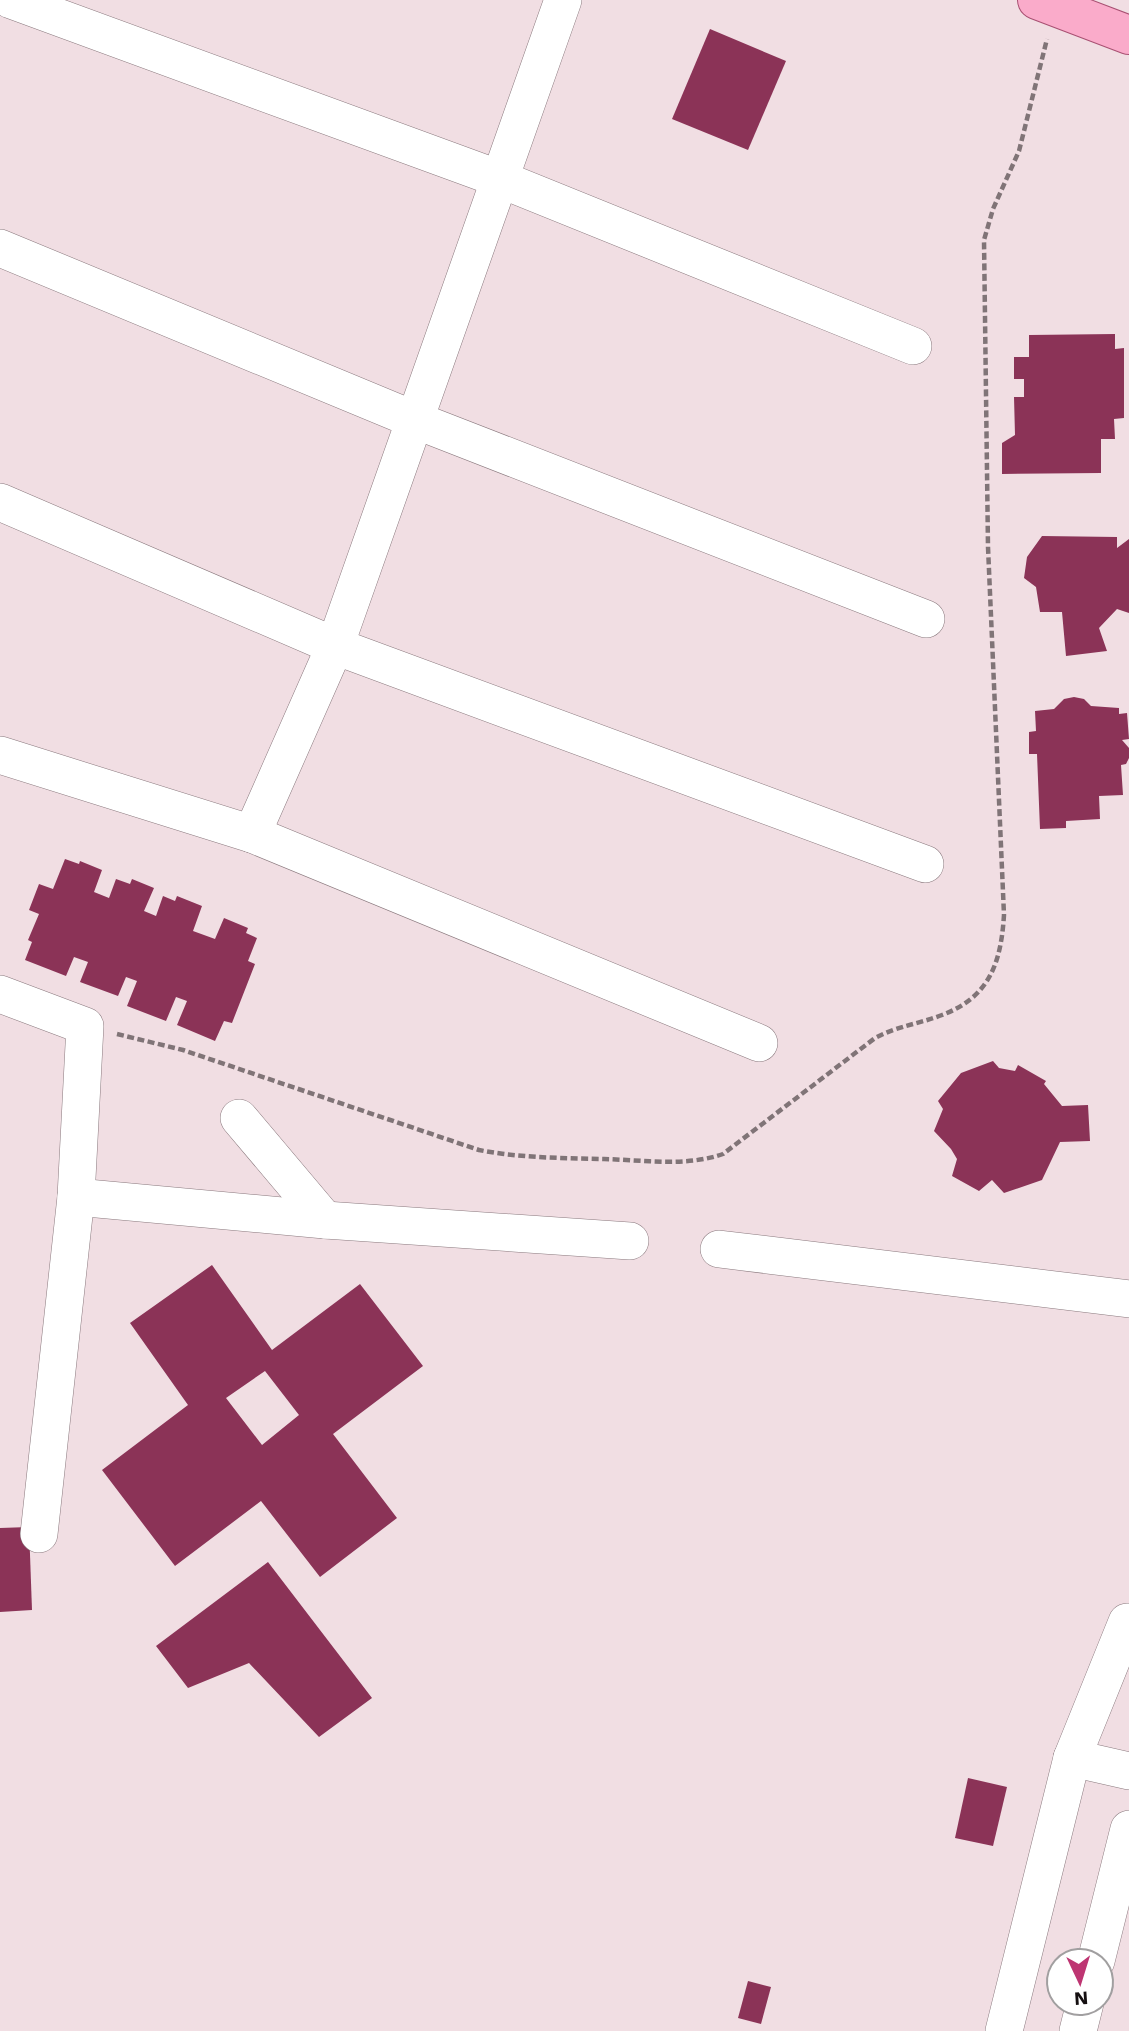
<svg xmlns="http://www.w3.org/2000/svg" width="1129" height="2031" viewBox="0 0 1129 2031" font-family="'Work Sans',sans-serif">
<style>
.building{fill:#8b3357;fill-rule:evenodd}
.lines{fill:none;stroke-linecap:round;stroke-linejoin:round}
.minor-casing{stroke:#8a797e;stroke-width:38}
.major-casing{stroke:#a85072;stroke-width:40}
.path{stroke:#807477;stroke-width:4.5;stroke-dasharray:7 3.5;stroke-linecap:butt}
.minor{stroke:#fff;stroke-width:37}
.major{stroke:#faabca;stroke-width:38}
</style>
<rect width="100%" height="100%" fill="#f1dee3"/>
<g class="building">
<path d="M710,29L786,61L748,150L672,119Z"/>
<path d="M1115,334V349L1124,348V418L1114,419L1115,439H1101V473L1002,474V443L1015,435L1014,397H1024V379H1014V357H1029V335Z"/>
<path d="M1042,536L1117,537V548L1129,539V613L1117,609L1099,628L1107,651L1066,656L1062,612H1040L1036,587L1024,578L1027,557Z"/>
<path d="M1074,697L1084,699L1091,706L1119,708V714L1127,713L1129,739L1122,740L1129,748V758L1126,764L1121,765L1123,795L1099,796L1100,819L1066,821V828L1040,829L1037,754H1029V732L1036,731L1035,711L1054,709L1064,699Z"/>
<path d="M65,859L79,864L80,861L102,870L94,892L109,898L116,879L130,884L132,879L154,888L144,911L156,916L163,896L175,901L177,896L202,906L193,931L215,939L224,918L248,928L246,933L257,938L248,961L255,964L232,1023L224,1021L215,1041L177,1025L187,1001L176,997L166,1021L127,1006L137,981L126,977L118,996L80,982L88,962L74,957L66,976L25,960L32,942L28,940L39,914L29,910L39,884L53,889Z"/>
<path d="M993,1061L999,1068L1015,1071L1018,1065L1046,1081L1044,1084L1062,1106L1088,1105L1090,1141L1060,1142L1042,1180L1004,1193L992,1180L979,1191L952,1176L957,1159L951,1149L934,1131L943,1109L938,1101L961,1073Z"/>
<path d="M212,1265L272,1350L360,1284L423,1366L333,1434L397,1518L320,1577L261,1501L175,1566L102,1470L188,1405L130,1323ZM265,1371L299,1415L262,1445L226,1398Z"/>
<path d="M29,1527L32,1610L0,1612V1528Z"/>
<path d="M268,1562L372,1698L319,1737L249,1663L188,1688L156,1646Z"/>
<path d="M968,1778L1007,1787L993,1846L955,1838Z"/>
<path d="M748,1981L771,1987L761,2024L738,2018Z"/>
</g>
<g class="lines">
<g class="minor-casing">
<g id="minor">
<path d="M11,0L500,179L913,346"/>
<path d="M0,248L415,420L926,619"/>
<path d="M0,502L335,646L925,864"/>
<path d="M0,755L252,834L759,1043"/>
<path d="M252,834L335,646L563,0"/>
<path d="M0,994L85,1026L76,1197L39,1534"/>
<path d="M239,1118L325,1220"/>
<path d="M76,1197L325,1220L630,1241"/>
<path d="M719,1249L1129,1299"/>
<path d="M1072,1758L1129,1771"/>
<path d="M1096,1961L1129,1829"/>
<path d="M1004,2031L1072,1758L1127,1622"/>
<path d="M1078,2031L1085,2003"/>
</g>
</g>
<g class="major-casing">
<path id="major" d="M1037,0L1129,35"/>
</g>
<path class="path" d="M117,1034L183,1050L479,1150C520,1158 562,1158 604,1159C643,1160 686,1167 723,1154L875,1038C900,1025 919,1024 942,1015C990,997 1001,962 1004,915L988,547L984,240L993,209L1019,151L1047,39"/>
<use href="#minor" class="minor"/>
<use href="#major" class="major"/>
</g>
<g transform="translate(1080 1982) rotate(176)"><circle r="33" fill="#ffffff" stroke="#a19fa0" stroke-width="2"/>
<path d="M0-5L12 26L0 18L-12 26Z" fill="#be3572"/>
<text y="-10" font-size="19" font-weight="bold" text-anchor="middle" fill="#150f11">N</text>
</g>
</svg>
